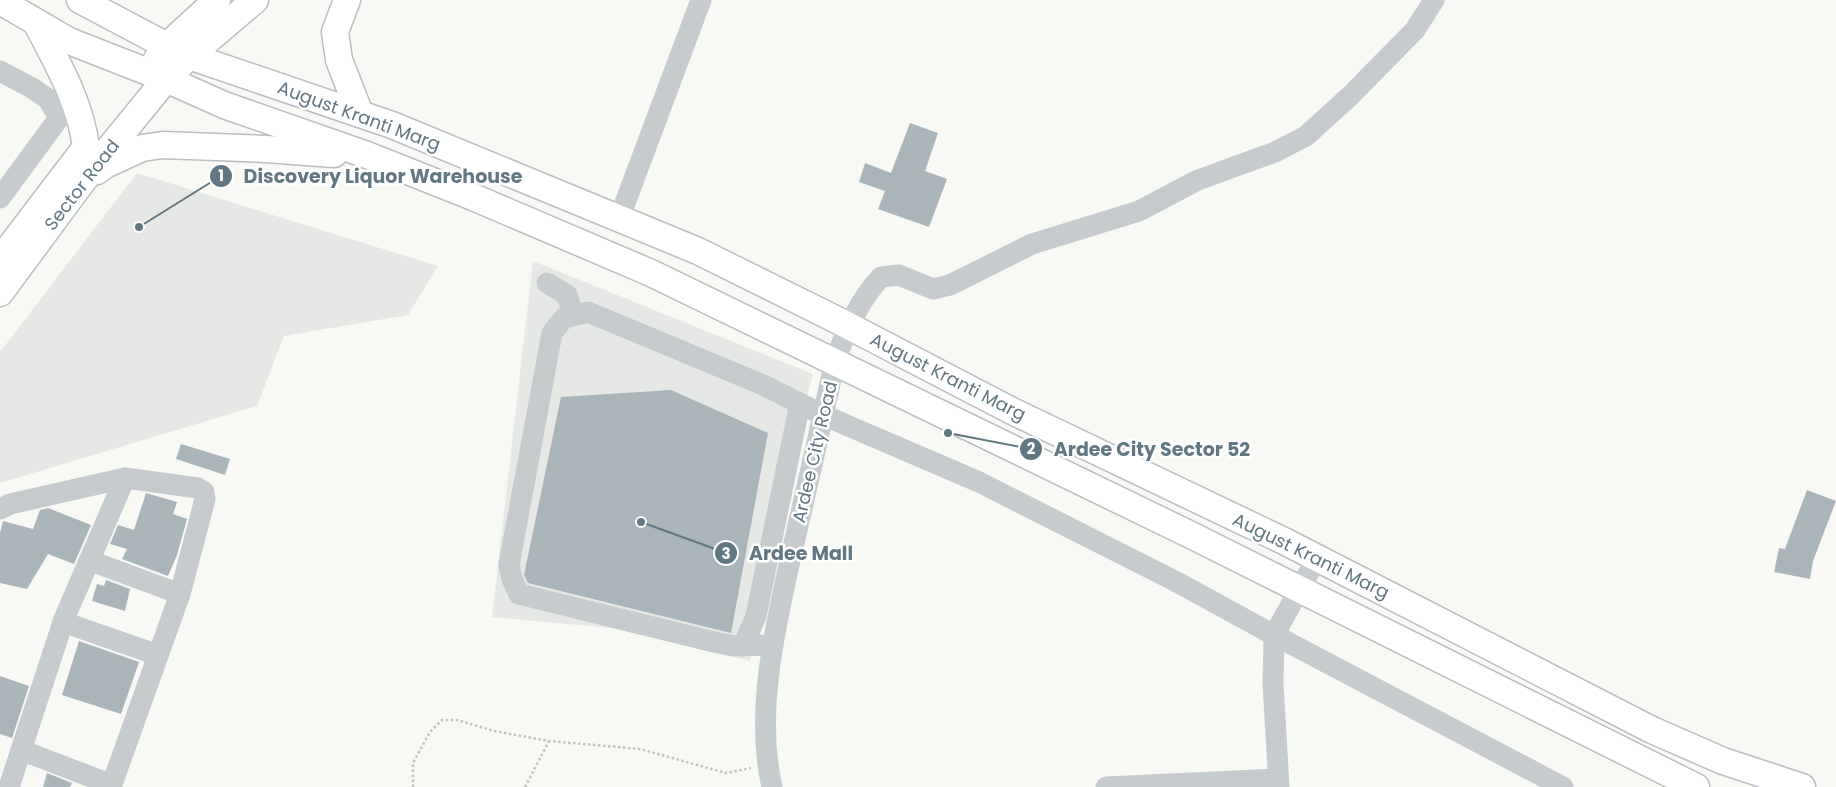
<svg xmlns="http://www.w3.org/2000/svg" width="1836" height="787" viewBox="0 0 1836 787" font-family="Poppins,sans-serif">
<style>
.built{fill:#e6e8e6}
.building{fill:#a9b5b9}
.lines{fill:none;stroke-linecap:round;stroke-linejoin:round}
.major-casing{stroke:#b9bec1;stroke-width:29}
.path{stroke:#bfc3c4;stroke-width:2.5;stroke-dasharray:2.5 2.5;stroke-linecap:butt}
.minor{stroke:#c6cbcd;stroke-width:21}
.major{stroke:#fff;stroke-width:26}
.labels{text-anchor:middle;stroke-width:5;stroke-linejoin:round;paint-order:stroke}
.street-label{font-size:18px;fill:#617782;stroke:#fff}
.leader{fill:none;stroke:#617782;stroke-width:2}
.callout-dot{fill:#617782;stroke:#fff;stroke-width:2}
.mark-label{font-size:15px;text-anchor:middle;font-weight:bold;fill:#fff}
.callout-label{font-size:19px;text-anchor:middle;font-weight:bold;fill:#617782;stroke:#fff;stroke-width:5;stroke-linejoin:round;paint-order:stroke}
</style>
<rect width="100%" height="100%" fill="#f8f8f5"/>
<g class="built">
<path d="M137,173L438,266L408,315L284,336L257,406L0,483V352Z"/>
<path d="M533,261L813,374L799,426L750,661L612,628L492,617Z"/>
</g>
<g class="building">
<path d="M910,123L938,133L925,171L947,179L929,227L878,209L885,191L859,182L865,163L891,173Z"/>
<path d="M671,390L768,433L731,633L528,583L524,575L561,397Z"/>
<path d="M181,444L230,459L225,475L176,459Z"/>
<path d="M1807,490L1836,501L1813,561L1810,579L1774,572L1779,548L1785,549Z"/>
<path d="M146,493L177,502L173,514L187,519L177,555L168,576L122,559L127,549L110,544L118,525L134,530Z"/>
<path d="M48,508L91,525L74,564L48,554L27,589L0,583V533L3,521L33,529L40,510Z"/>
<path d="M106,580L130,589L125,611L92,601L97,584L104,586Z"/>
<path d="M79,641L139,662L121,714L62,695Z"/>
<path d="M0,676L29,686L12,738L0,734Z"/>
<path d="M47,773L72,783L70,787H43Z"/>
</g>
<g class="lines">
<g class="major-casing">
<g id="major">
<path d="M80,0L167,46L189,56L392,125L698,251L841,322L1012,411L1284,541L1652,730L1723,761L1802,787"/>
<path d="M347,0L335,32L339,60L360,114"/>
<path d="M0,1L69,41L166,79L224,105L367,155L473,197L651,273L1195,537L1696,787"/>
<path d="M157,59L167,46L217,0"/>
<path d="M97,171L105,165L142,148L163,145L266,149L334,154"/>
<path d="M0,260L86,147C80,101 57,63 36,22"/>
<path d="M0,293L82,182L166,79L189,56L255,0"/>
</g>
</g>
<g class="path">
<path d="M413,787V763L430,732L442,720H457L494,731L549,741L640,749L726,773L751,768"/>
<path d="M525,787L549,741"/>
</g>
<g class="minor">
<path d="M0,71L32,88L48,99L59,118"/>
<path d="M0,198L59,118L71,92"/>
<path d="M619,219L701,0"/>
<path d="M547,283L567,295L573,315"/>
<path d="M0,509L10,504L125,478L198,488L204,492L205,499L180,594L111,787"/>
<path d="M91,561L180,594"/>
<path d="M63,622L158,655"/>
<path d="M772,645L734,646L714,642L519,594L512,579L509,565L552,333L564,318L588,312L761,384L823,415L979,482L1175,581L1274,635L1563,787"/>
<path d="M743,646L756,616L800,403"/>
<path d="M21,750L112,785"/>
<path d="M9,787L64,619L125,478"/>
<path d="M772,787C754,710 777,619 794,543C808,482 822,422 835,361C846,331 859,300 881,277L899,275L933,289L950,285L1032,244L1139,211L1198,180L1275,152L1306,136L1350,96L1415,30L1434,0"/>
<path d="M1106,787L1278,779"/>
<path d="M1279,787L1273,683L1274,635L1317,558"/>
</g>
<use href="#major" class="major"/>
</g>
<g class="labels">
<g class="street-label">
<text transform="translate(359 116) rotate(20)" y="6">August Kranti Marg</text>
<text transform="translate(82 185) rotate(-52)" y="6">Sector Road</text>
<text transform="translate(948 377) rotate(27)" y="6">August Kranti Marg</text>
<text transform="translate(815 452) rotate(-77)" y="6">Ardee City Road</text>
<text transform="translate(1311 556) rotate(26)" y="6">August Kranti Marg</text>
</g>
</g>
<path class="leader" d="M139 227L221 176M948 433L1031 449M641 522L726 553"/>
<g class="callout-dot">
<circle cx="139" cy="227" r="5"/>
<circle cx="948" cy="433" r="5"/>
<circle cx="641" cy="522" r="5"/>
<circle cx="221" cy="176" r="12"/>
<circle cx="1031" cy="449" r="12"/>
<circle cx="726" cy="553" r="12"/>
</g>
<g class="mark-label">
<text x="221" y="181">1</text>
<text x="1031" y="454">2</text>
<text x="726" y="559">3</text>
</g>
<g class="callout-label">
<text x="383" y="183">Discovery Liquor Warehouse</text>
<text x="1152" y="456">Ardee City Sector 52</text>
<text x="801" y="560">Ardee Mall</text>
</g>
</svg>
